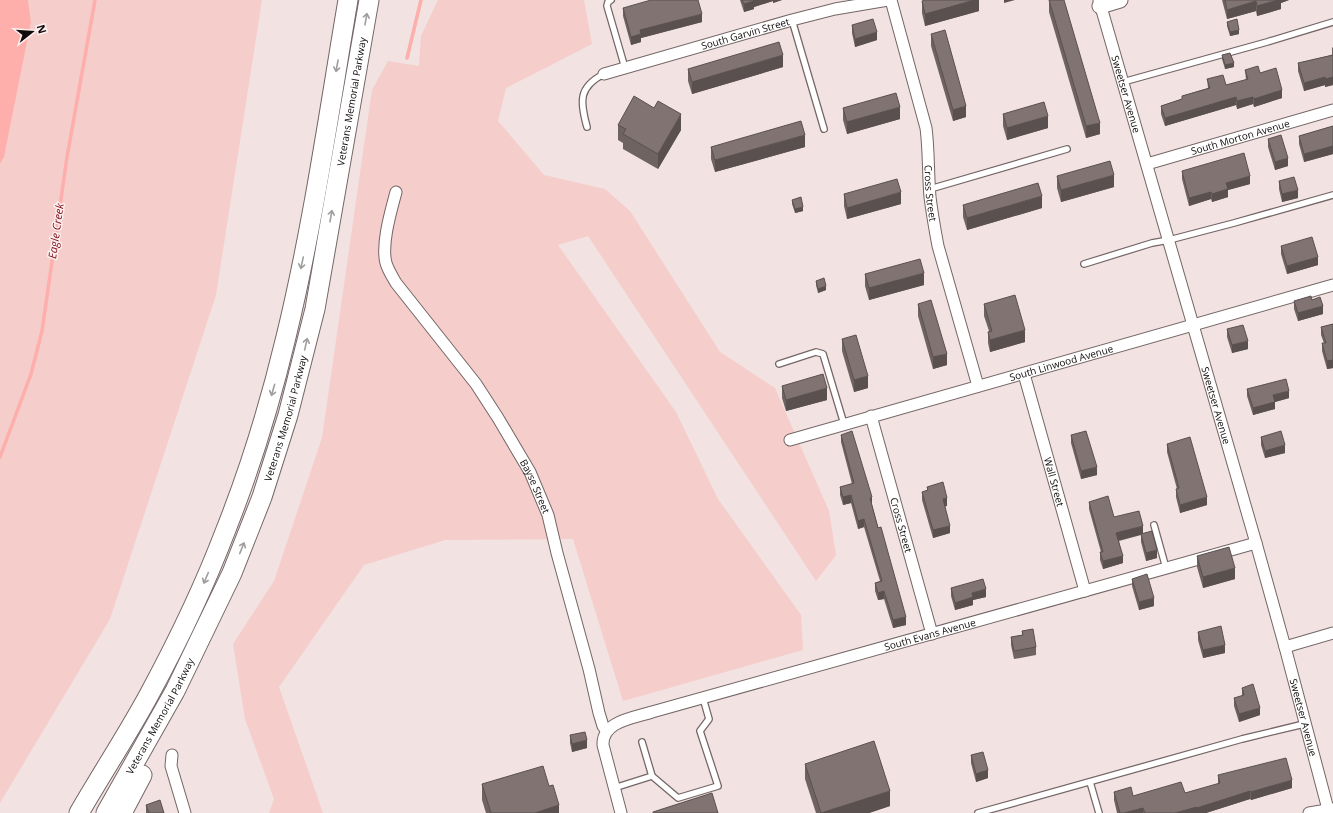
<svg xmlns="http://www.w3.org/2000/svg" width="1333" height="813" viewBox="0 0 1333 813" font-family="'Open Sans',sans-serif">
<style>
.green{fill:#f5cdca}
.water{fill:#feaeab}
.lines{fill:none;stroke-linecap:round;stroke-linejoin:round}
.stream{stroke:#feaeab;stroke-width:3.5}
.lane-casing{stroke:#746666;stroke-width:8}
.street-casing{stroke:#746666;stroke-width:13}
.secondary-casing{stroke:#746666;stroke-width:17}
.highway-casing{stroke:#746666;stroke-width:21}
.lane{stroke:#fff;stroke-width:5.5}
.street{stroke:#fff;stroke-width:11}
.secondary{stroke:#fff;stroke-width:15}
.highway{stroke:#fff;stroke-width:19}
.wall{fill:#6f6362}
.shaded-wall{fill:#5a5050}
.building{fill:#817372;stroke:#5a5050}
.oneway{stroke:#9f9d9d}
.labels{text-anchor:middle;stroke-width:3;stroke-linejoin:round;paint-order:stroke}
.street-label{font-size:10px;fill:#0f0a0a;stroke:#fdf0ef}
.water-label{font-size:11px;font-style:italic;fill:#861320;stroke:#fdf0ef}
</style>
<rect width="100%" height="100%" fill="#f2e2e1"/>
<g class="green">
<path d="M28,0H262L216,295L110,619L0,803V164L4,157L31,22Z"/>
<path d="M438,0H584L592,44L506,88L498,121L544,175L605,189L630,211L720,352L775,388L829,511L836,555L816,581L588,236L558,245L676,412L718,499L801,615L803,650L623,701L573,539L445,540L364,565L279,687L323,813H269L274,799L245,719L233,644L274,581L322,438L372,90L388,61L419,66L421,36Z"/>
</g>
<path class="water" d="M0,0H28L31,22L4,157L0,164Z"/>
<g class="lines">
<g class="stream">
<path d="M407,58L421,0"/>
<path d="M0,457L31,374L42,331L67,157L95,0"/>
</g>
<g class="lane-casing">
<g id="lane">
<path d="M611,0L608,2L607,6L625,68"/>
<path d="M792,20L824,129"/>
<path d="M1123,82L1267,42L1333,22"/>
<path d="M587,127C580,102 578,87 604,74"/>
<path d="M930,189L1067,149"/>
<path d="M1084,264L1152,243L1169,240L1234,223L1333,195"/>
<path d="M779,364L816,352L823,354L844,424"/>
<path d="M1154,525L1166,568"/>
<path d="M642,742L652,776"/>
<path d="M1090,782L1099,813"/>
<path d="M614,788L652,776L678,798L718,786L700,731L709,719L703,698"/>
<path d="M978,813L1242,739L1304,724"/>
</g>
</g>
<g class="street-casing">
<g id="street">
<path id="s1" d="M891,0L926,128C929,151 928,174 930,197C932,213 935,230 938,246L978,386"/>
<path id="s2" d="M1099,0L1256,543L1285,647L1329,813"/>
<path id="s3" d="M604,74L792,20L835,9L888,0"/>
<path id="s4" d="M1147,164L1333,110"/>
<path id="s5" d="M396,192C391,211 381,244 386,263C388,270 392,276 396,283L476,384L498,418L530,472L548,515L557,553L589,669L599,713L603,726L607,731"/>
<path id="s6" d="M1024,374L1085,591"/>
<path id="s7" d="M871,416L932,634"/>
<path id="s8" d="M790,440L1333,285"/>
<path d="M1285,647L1333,633"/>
<path d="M172,755L171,766L185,813"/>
<path id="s9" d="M621,813L603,745C602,721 634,718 652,712L1256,543"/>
<path d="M1309,813L1333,809"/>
</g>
</g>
<g class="secondary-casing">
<path id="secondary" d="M1100,6L1120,0"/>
</g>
<g class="highway-casing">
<g id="highway">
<path d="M79,813C102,773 128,734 150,693C178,641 204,587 225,532C250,469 270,404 286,337C313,226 329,112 348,0"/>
<path id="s10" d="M106,813L175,691L232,573L262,497L288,415L315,309L369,0"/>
<path d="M122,813L142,775"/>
</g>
</g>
<use href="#lane" class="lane"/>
<use href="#street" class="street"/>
<use href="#secondary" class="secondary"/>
<use href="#highway" class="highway"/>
</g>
<g class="wall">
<path d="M740,0H782L773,3V1L754,7V9L744,12Z"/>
<path d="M979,0V11L925,26L922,13V1Z"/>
<path d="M1049,0L1100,134L1086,138L1049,12Z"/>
<path d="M1222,0H1289L1281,3V9L1257,16L1256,11L1227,19Z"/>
<path d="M623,8L702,22L641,38V42L631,45L623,16Z"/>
<path d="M1227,22L1239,34L1230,36L1227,26Z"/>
<path d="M852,25L877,40L855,47L852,33Z"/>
<path d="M931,34L966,117L953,121L931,46Z"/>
<path d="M1333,47V85L1325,87V85L1304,91L1298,71V63L1332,55V48Z"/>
<path d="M1222,55L1234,67L1225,69L1222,59Z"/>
<path d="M783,67L692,94L688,81V69Z"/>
<path d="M1245,70L1260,73L1282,98L1254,107L1253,104L1237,109L1236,105L1165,126L1161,114V106L1182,99V96L1208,88L1207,79L1226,85L1246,80Z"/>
<path d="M843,108L900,119L847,134L843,120Z"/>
<path d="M1003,114L1048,128L1007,140L1003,126Z"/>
<path d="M618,125L681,130L658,169L623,149V143L618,140Z"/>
<path d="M1333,126V154L1304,162L1299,144V136Z"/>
<path d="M1268,139L1288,166L1275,170L1268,147Z"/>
<path d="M711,147H805L715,172L711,159Z"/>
<path d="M1182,171L1250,184L1228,190V197L1212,202L1211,199L1189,206L1182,179Z"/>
<path d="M1057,176L1114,187L1061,202L1057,188Z"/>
<path d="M1279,181L1298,198L1282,202L1279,189Z"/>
<path d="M844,194L901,204L847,219L844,206Z"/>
<path d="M792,200L803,211L795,213L792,204Z"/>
<path d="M963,205L1042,208L967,230L963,217Z"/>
<path d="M1281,246L1318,265L1287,274L1281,254Z"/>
<path d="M865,274L924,285L869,300L865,286Z"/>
<path d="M816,281L826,290L818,293L816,285Z"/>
<path d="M1312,300L1323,314L1298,321L1294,309V301Z"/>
<path d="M918,304L947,365L933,369L918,316Z"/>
<path d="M984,304L1025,342L990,352L988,343V332L989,331L984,316Z"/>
<path d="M1333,324V368L1327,369L1322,351V343H1324L1321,335V327Z"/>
<path d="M1227,329L1248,349L1232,353L1227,337Z"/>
<path d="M842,339L868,388L854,392L842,351Z"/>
<path d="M782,386L827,400L786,411L782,398Z"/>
<path d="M1247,389L1289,398L1275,402V409L1253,415L1247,396Z"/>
<path d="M841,435L872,505L906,625L893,628L884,599L878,600L875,591V583L880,581L864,527L858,529L851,503L843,505L840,495V487L852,484L841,442Z"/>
<path d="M1071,435L1097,475L1081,479L1071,443Z"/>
<path d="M1261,437L1285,453L1265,458L1261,445Z"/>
<path d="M1167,444L1207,505L1180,513L1176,497V489H1177L1167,452Z"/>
<path d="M927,487L947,506H945L950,533L933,538L922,500V492L927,491Z"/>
<path d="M1089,502L1143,534L1157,558L1146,561L1141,542V535L1119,541L1123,563L1103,569L1100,560V552H1101L1089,509Z"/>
<path d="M1197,556L1235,579L1203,588L1197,567Z"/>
<path d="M1132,579L1154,606L1139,610L1132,586Z"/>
<path d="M951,588L986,597L973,600V605L955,610L951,596Z"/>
<path d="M1022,631L1036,647V655L1014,659L1011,645V637L1022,635Z"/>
<path d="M1198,632L1225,653L1203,658L1198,640Z"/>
<path d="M1242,688L1260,715L1239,722L1234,706V698L1242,696Z"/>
<path d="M570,735L587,748L572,752L570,743Z"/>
<path d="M971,755L988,778L976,782L971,763Z"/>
<path d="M805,764L890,806L869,813H816L805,779Z"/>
<path d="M1218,775L1292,788L1251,800L1250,799L1206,813H1117L1114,800V792L1133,796L1185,793L1218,784Z"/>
<path d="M482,784L549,786L559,813H486L482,800Z"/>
<path d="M146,805L164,813H146Z"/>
</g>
<g class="shaded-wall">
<path d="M753,0H773V1L754,7V9L744,12V4Z"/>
<path d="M773,0H782L773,3Z"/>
<path d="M975,0H979V11L925,26V14Z"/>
<path d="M1004,0H1015L1004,3Z"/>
<path d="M1278,0H1289L1281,3V9L1257,16V6Z"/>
<path d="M1256,1V11L1227,19V10Z"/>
<path d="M702,14V22L641,38V42L631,45V37L640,30Z"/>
<path d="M1239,30V34L1230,36V32Z"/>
<path d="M877,32V40L855,47V39Z"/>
<path d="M783,55V67L692,94V82Z"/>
<path d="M1234,63V67L1225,69V65Z"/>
<path d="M1325,77V85L1304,91V83Z"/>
<path d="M1333,77V85L1325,87V79Z"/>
<path d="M1282,90V98L1254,107V99Z"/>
<path d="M1236,97V105L1165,126V118Z"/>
<path d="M1253,97V104L1237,109V101Z"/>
<path d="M966,106V117L953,121V110Z"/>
<path d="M900,107V119L847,134V122Z"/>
<path d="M681,114V130L658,169V154Z"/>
<path d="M1048,116V128L1007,140V128Z"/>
<path d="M1100,123V134L1086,138V126Z"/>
<path d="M805,135V147L715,172V160Z"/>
<path d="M1333,146V154L1304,162V154Z"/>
<path d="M1288,158V166L1275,170V162Z"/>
<path d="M1114,175V187L1061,202V190Z"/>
<path d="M1250,176V184L1228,190V197L1212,202V194L1226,183Z"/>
<path d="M1298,190V198L1282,202V194Z"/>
<path d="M901,192V204L847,219V208Z"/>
<path d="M1211,192V199L1189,206V198Z"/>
<path d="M1042,196V208L967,230V218Z"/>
<path d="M803,207V211L795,213V209Z"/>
<path d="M1318,257V265L1287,274V266Z"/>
<path d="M924,273V285L869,300V288Z"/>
<path d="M826,286V290L818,293V289Z"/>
<path d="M1323,306V314L1298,321V313Z"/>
<path d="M1025,330V342L990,352V340Z"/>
<path d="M1248,341V349L1232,353V345Z"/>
<path d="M947,354V365L933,369V357Z"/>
<path d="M1333,360V368L1327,369V361Z"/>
<path d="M868,376V388L854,392V380Z"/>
<path d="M827,388V400L786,411V400Z"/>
<path d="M1289,391V398L1275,402V409L1253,415V408L1273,395Z"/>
<path d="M1285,445V453L1265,458V451Z"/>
<path d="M1097,467V475L1081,479V471Z"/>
<path d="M851,495V503L843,505V497Z"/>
<path d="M872,497V505L870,498Z"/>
<path d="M1207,497V505L1180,513V505Z"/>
<path d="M947,498V506L943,507V499Z"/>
<path d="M864,519V527L858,529V521Z"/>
<path d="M950,526V533L933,538V530Z"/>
<path d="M1143,526V534L1116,541V533Z"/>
<path d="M1157,550V558L1146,561V553Z"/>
<path d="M1123,556V563L1103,569V561Z"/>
<path d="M1235,568V579L1203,588V577Z"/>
<path d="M986,589V597L973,600V605L955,610V603L972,593Z"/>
<path d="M884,591V599L878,600V593Z"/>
<path d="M1154,598V606L1139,610V602Z"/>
<path d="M906,617V625L893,628V620Z"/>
<path d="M1225,645V653L1203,658V650Z"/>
<path d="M1260,708V715L1239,722V714Z"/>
<path d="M587,740V748L572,752V744Z"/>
<path d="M988,770V778L976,782V774Z"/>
<path d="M1292,780V788L1251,800V792Z"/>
<path d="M890,791V806L869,813H821Z"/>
<path d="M1250,791V799L1206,813H1197V808Z"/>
<path d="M559,805V813H535Z"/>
<path d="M1197,807V813H1175Z"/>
<path d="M1143,808V813H1124Z"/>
</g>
<g class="building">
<path d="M651,0H698L702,14L640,30L641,34L631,37L623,8Z"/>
<path d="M742,0H753L754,1L744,4Z"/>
<path d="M925,0H975L925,14L922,1Z"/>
<path d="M1049,0H1064L1100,123L1086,126Z"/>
<path d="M1225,0H1278L1257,6L1256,1L1227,10Z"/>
<path d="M873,19L877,32L855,39L852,25Z"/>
<path d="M1237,19L1239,30L1230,32L1227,22Z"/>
<path d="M945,30L966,106L953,110L931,34Z"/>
<path d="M779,42L783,55L692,82L688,69Z"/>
<path d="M1230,53L1234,63L1225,65L1222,55Z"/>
<path d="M1333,55V77L1325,79V77L1304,83L1298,63Z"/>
<path d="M1258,66L1260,73L1276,68L1282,90L1254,99L1253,97L1237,101L1236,97L1165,118L1161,106L1182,99V96L1210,88L1207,79L1223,75L1226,85L1248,79L1245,70Z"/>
<path d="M896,93L900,107L847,122L843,108Z"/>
<path d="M634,96L654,108L658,101L681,114L658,154L623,134L626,129L618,125Z"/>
<path d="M1044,102L1048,116L1007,128L1003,114Z"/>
<path d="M801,121L805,135L715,160L711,147Z"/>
<path d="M1333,126V146L1304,154L1299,136Z"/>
<path d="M1281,135L1288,158L1275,162L1268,139Z"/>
<path d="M1244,153L1250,176L1226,183L1228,189L1212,194L1211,192L1189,198L1182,171Z"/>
<path d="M1110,161L1114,175L1061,190L1057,176Z"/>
<path d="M1294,177L1298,190L1282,194L1279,181Z"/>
<path d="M897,179L901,192L847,208L844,194Z"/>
<path d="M1038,183L1042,196L967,218L963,205Z"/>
<path d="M801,197L803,207L795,209L792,200Z"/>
<path d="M1312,237L1318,257L1287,266L1281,246Z"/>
<path d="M920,259L924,273L869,288L865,274Z"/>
<path d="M824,278L826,286L818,289L816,281Z"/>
<path d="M1015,295L1025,330L990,340L988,332L992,331L984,304Z"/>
<path d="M1311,296L1312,300L1320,297L1323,306L1298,313L1294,301Z"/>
<path d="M931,300L947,354L933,357L918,304Z"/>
<path d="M1333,324V360L1327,361L1322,343H1326L1321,327Z"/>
<path d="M1243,325L1248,341L1232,345L1227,329Z"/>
<path d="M856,335L868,376L854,380L842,339Z"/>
<path d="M823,374L827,388L786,400L782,386Z"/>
<path d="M1286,379L1289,391L1273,395L1275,402L1253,408L1247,389Z"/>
<path d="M852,431L872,497L870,498L878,528L881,527L906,617L893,620L884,591L878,593L875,583L882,581L864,519L858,521L851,495L843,497L840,487L854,483L841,435Z"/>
<path d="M1086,431L1097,467L1081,471L1071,435Z"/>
<path d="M1281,431L1285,445L1265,451L1261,437Z"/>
<path d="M1190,437L1207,497L1180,505L1176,489L1179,488L1167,444Z"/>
<path d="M943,482L947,498L943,499L950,526L933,530L922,492L928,490L927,487Z"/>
<path d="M1108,496L1114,517L1139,511L1143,526L1116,533L1123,556L1103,561L1100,552H1103L1089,502Z"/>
<path d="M1152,531L1157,550L1146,553L1141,534Z"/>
<path d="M1229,547L1235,568L1203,577L1197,556Z"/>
<path d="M1147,574L1154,598L1139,602L1132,579Z"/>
<path d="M983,579L986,589L972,593L973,597L955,603L951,588Z"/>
<path d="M1221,626L1225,645L1203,650L1198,632Z"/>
<path d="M1033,629L1036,647L1014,651L1011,637L1023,635L1022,631Z"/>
<path d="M1253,684L1260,708L1239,714L1234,698L1244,695L1242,688Z"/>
<path d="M585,732L587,740L572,744L570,735Z"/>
<path d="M874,741L890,791L821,813L805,764Z"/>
<path d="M983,752L988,770L976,774L971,755Z"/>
<path d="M1286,758L1292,780L1251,792L1250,791L1197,808V807L1175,813H1145L1143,808L1124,813H1120L1114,792L1131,787L1133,796L1181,782L1185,793L1220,783L1218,775Z"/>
<path d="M543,766L549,786L553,785L559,805L535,813H491L482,784Z"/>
<path d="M712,793L718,813H653V812Z"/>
<path d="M160,800L164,813H149L146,805Z"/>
</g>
<defs><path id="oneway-shaft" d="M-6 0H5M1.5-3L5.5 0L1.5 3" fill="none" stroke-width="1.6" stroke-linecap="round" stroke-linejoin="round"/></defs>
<g class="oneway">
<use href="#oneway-shaft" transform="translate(366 19) rotate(-80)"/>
<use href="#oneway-shaft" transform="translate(337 66) rotate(100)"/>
<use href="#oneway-shaft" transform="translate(331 216) rotate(-80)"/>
<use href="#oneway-shaft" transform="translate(302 263) rotate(102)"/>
<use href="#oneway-shaft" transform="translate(306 344) rotate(-77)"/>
<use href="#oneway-shaft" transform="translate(273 390) rotate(106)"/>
<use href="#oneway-shaft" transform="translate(242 548) rotate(-68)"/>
<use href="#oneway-shaft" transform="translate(206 578) rotate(113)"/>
</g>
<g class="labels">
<g class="street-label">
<text dy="4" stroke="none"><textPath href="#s3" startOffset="147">South Garvin Street</textPath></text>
<text dy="4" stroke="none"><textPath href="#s2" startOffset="98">Sweetser Avenue</textPath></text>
<text dy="4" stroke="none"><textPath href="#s10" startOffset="759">Veterans Memorial Parkway</textPath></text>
<text dy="4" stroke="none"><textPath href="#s4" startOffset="97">South Morton Avenue</textPath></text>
<text dy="4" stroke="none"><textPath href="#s1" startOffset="198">Cross Street</textPath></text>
<text dy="4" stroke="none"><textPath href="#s8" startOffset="282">South Linwood Avenue</textPath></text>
<text dy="4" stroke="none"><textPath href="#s2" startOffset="422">Sweetser Avenue</textPath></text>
<text dy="4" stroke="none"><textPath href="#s10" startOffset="435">Veterans Memorial Parkway</textPath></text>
<text dy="4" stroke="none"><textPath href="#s6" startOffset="112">Wall Street</textPath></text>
<text dy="4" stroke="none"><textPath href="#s5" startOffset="342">Bayse Street</textPath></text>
<text dy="4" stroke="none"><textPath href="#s7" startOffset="113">Cross Street</textPath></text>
<text dy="4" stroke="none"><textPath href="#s9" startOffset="423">South Evans Avenue</textPath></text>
<text dy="4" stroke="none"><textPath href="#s10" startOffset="111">Veterans Memorial Parkway</textPath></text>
<text dy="4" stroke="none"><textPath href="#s2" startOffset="746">Sweetser Avenue</textPath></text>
</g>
<g class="water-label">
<text transform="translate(56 231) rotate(-82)" y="4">Eagle Creek</text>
</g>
</g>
<g transform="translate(32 32) rotate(73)" stroke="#fdf0ef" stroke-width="3" paint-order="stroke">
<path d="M0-3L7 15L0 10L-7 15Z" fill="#0f0a0a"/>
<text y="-6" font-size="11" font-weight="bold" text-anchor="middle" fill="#0f0a0a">N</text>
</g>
</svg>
